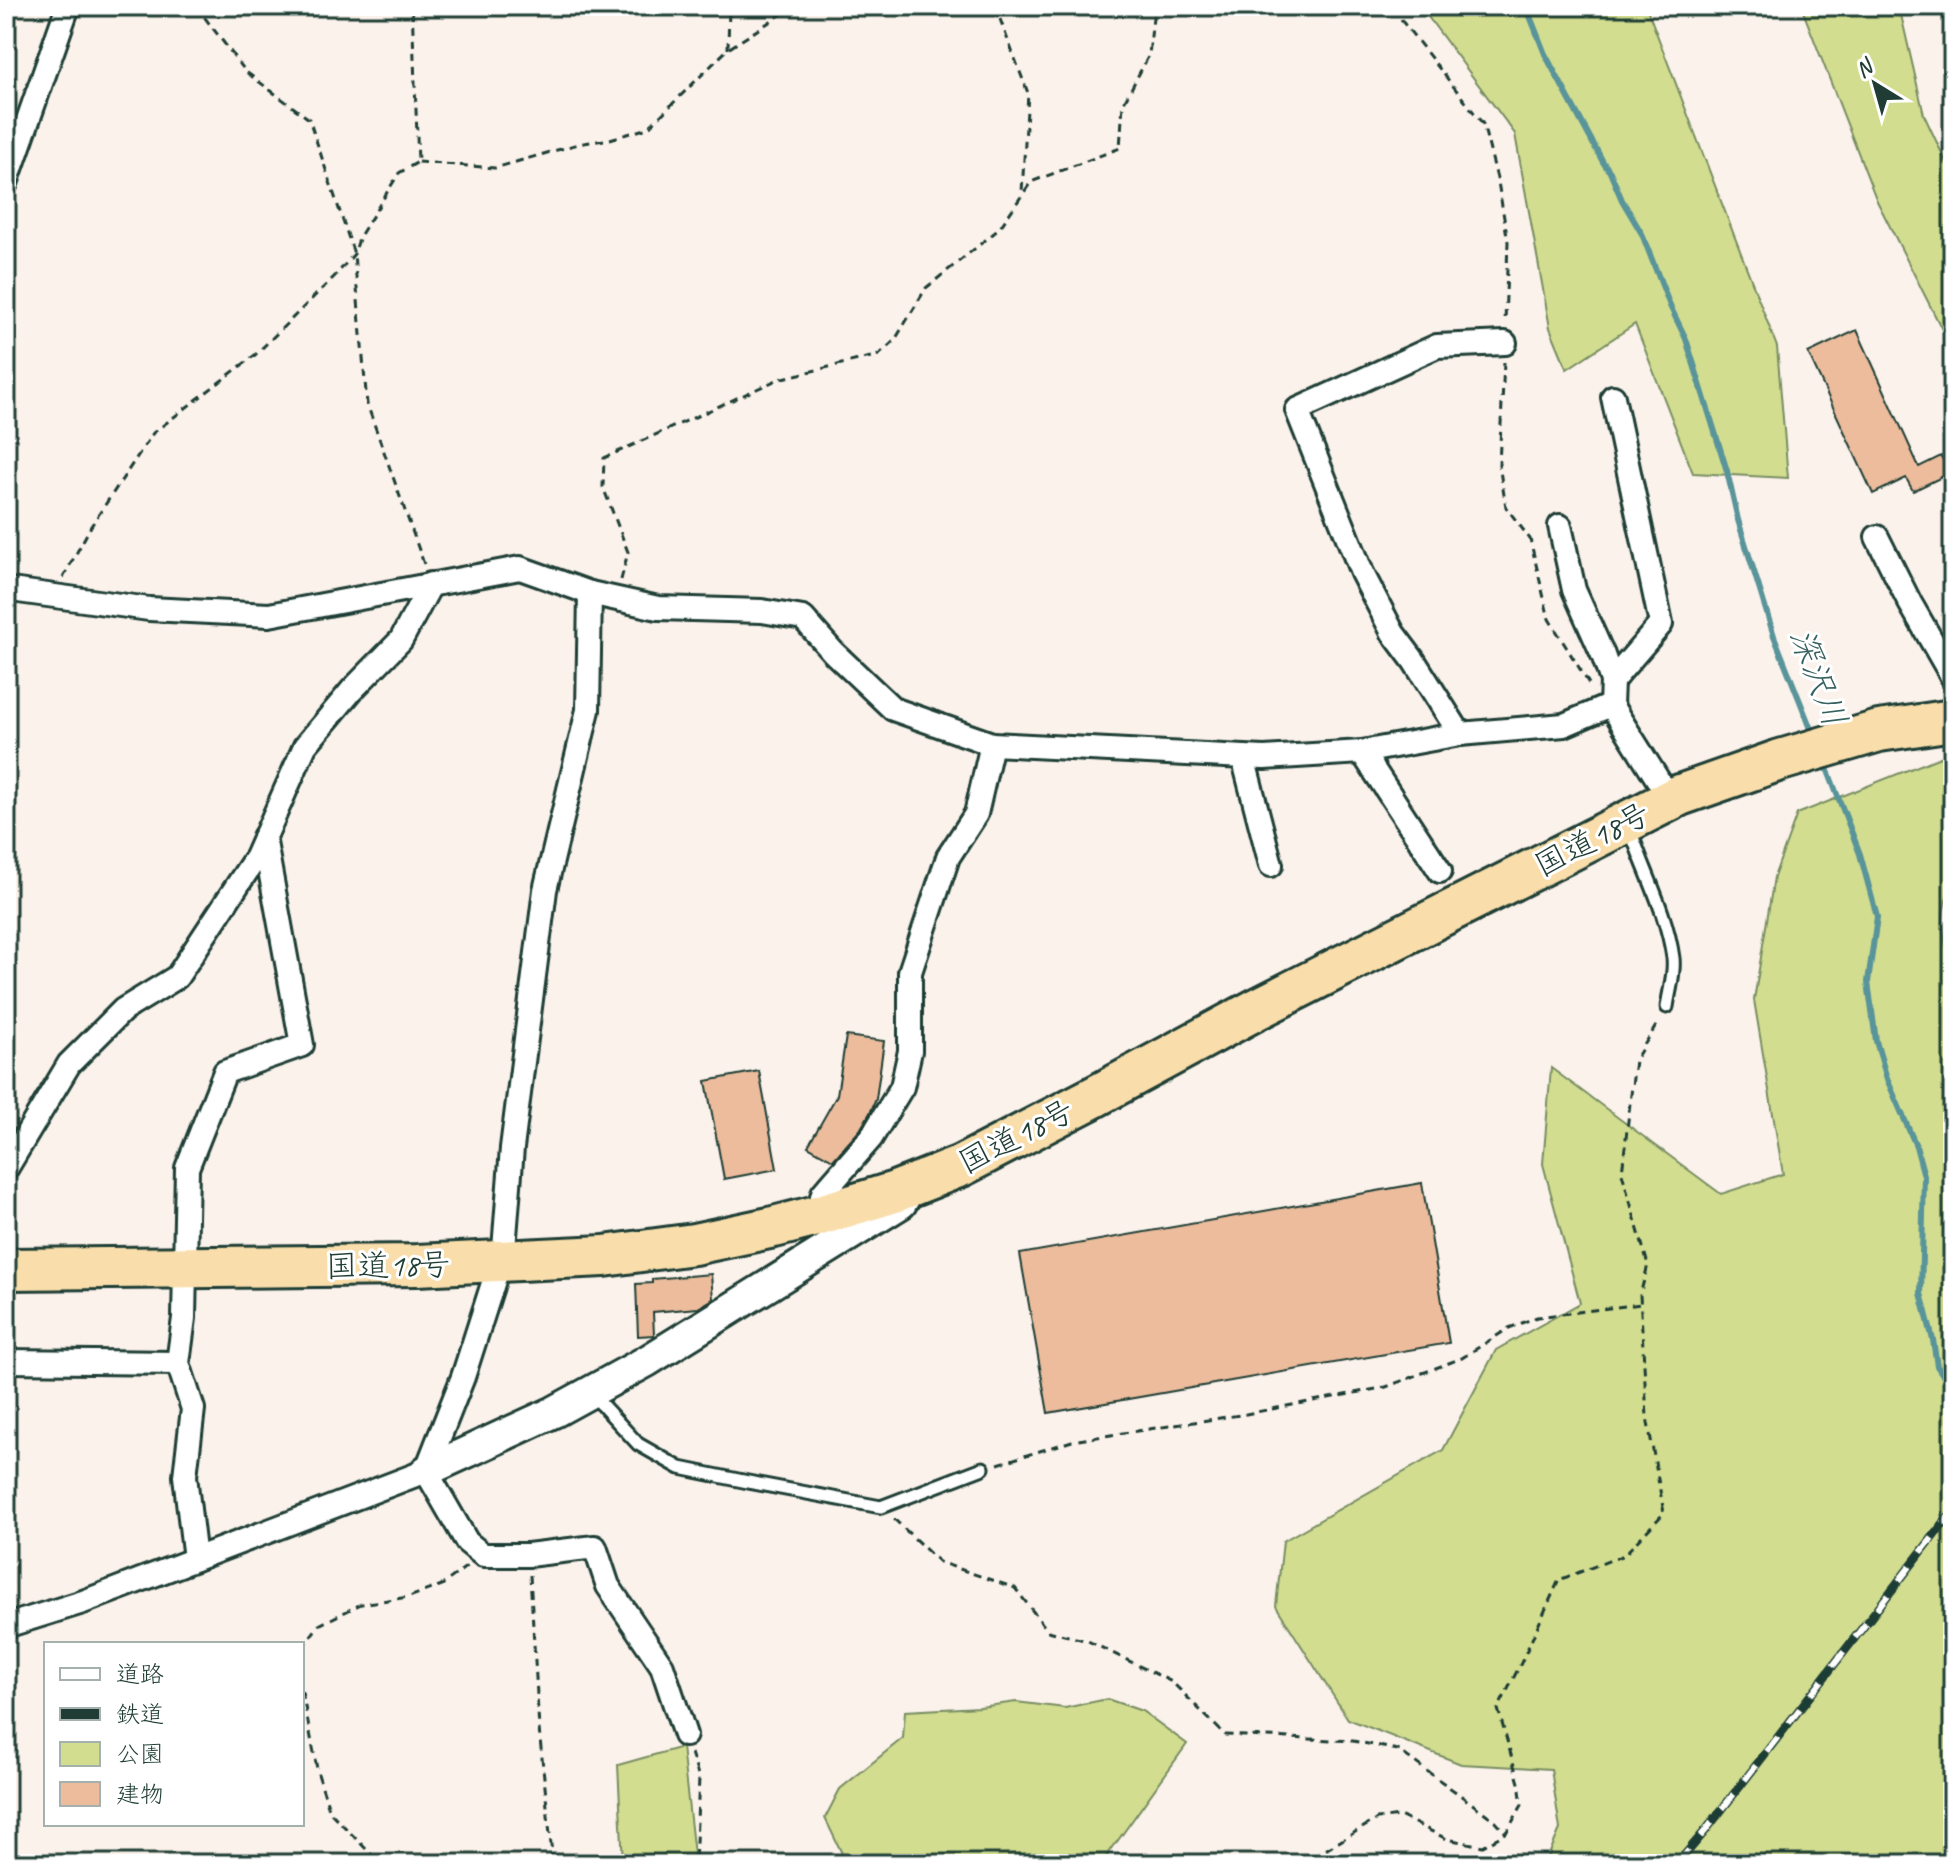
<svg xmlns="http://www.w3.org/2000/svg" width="1959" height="1870" viewBox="0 0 1959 1870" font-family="Caveat,'Klee One',sans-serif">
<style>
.green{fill:#d2dd90;stroke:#788d62;stroke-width:2}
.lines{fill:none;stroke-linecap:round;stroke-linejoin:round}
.stream{stroke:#59949a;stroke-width:6}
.building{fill:#ecbc9d;stroke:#1f3d34;stroke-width:2}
.lane-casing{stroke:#1f3d34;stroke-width:17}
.street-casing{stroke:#1f3d34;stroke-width:28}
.secondary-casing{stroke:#1f3d34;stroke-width:36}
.highway-casing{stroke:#1f3d34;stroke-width:46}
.path{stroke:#1f3d34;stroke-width:3;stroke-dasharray:8 6;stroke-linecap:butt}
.lane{stroke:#fff;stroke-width:11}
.street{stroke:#fff;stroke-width:22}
.secondary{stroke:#fff;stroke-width:30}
.highway{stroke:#f9deab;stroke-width:40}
.rail-casing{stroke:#1f3d34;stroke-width:9}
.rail{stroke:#fff;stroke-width:6;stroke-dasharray:18;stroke-linecap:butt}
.labels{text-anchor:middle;stroke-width:6;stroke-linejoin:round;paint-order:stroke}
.street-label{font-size:32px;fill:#1f3d34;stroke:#fff}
.water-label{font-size:34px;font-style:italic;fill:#37615e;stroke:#fff}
</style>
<rect width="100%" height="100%" fill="#fbf2eb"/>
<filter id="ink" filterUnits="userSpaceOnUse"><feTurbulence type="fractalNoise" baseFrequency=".0125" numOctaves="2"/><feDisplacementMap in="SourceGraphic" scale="16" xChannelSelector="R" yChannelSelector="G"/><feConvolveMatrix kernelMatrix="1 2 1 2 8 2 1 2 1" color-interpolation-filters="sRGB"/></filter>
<g filter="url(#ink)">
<g class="green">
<path d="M1420,6H1646L1777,347L1788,478L1693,473L1635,324L1567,369L1550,328L1515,134Z"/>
<path d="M1801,6H1899L1924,115L1953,177V351L1877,201Z"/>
<path d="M1953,752V884C1937,909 1943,943 1953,970V1864H1545L1560,1829L1551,1769L1461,1764L1348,1719L1276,1606L1283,1541L1443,1450L1496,1350L1580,1303L1543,1164L1551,1068L1721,1194L1783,1174L1754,1000L1774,877L1797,814Z"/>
<path d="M1107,1699L1142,1711L1187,1744L1101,1864H847L825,1818L840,1789L903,1738L905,1711L980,1707L1016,1702L1065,1708Z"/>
<path d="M682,1747L695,1864H623L618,1765Z"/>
</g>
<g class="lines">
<g class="stream">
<path d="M1526,6L1545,54L1603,162L1610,172L1622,200L1642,234L1670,306L1686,339L1727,471L1738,520L1774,636L1813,734"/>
<path d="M1825,763L1860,854L1877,917L1868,982L1876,1041L1887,1079L1916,1146L1924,1176L1921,1293L1933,1340L1937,1366L1953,1390"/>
</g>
</g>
<g class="building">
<path d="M1857,330L1919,467L1941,456L1950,473L1913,491L1906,478L1873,494L1808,353Z"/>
<path d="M846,1036L884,1041L876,1099L871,1111L860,1130L833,1160L808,1146L837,1095Z"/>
<path d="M759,1071L777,1169L724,1179L706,1081Z"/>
<path d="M1422,1183L1449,1343L1048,1413L1020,1254Z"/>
<path d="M711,1274L713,1299L698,1308L653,1312L654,1335L638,1336L636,1284L652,1283V1279Z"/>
</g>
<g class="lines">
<g class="lane-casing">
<g id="lane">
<path d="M1630,829C1644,871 1667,913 1673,958C1675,973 1669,992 1667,1007"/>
<path d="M591,1393L638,1444L680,1468L748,1482L881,1507L983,1468"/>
</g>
</g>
<g class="street-casing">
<g id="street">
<path d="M6,183L68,6"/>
<path d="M1560,526L1574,590L1603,655L1612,681L1611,705L1670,799"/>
<path d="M1877,537L1910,603L1953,678"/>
<path d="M6,592L11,590L149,609L269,615L520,568L590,593L658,608L762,611L803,618L833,652L893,709L992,744L1264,758L1362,752L1460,734L1564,725L1611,705"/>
<path d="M1612,681L1661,624L1613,397"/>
<path d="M1460,734L1414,661L1393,633L1362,573L1297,410L1437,346L1505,343"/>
<path d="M1362,752L1440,871"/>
<path d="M1243,757L1271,865"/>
<path d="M6,1169L69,1064L123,1010L177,977L256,857L305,746L352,690L401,640L431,584"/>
<path d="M817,1216L823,1193L871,1138L902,1087L910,1051V972L948,857L976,814L992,744"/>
<path d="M6,1361L178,1363"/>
<path d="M426,1471L467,1542L483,1555H528L595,1547L608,1586L662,1666L685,1735"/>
<path d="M195,1559L185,1476L193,1409L178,1363L184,1318L187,1168L225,1072L302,1045L264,837"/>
<path d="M6,1626L83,1602L426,1471L463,1377L504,1249L512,1148L545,890L588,710L590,593"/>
</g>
</g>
<g class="secondary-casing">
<path id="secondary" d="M426,1471L554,1412L647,1361L901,1203L905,1196"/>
</g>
<g class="highway-casing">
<path id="highway" d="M6,1269L417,1265L604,1256L694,1244L774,1227L817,1216L895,1192L961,1166L1094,1097L1257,1009L1680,795L1777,761L1879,731L1953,720"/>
</g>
<g class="path">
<path d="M196,6L246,72L309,119L354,254L367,404L424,564"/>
<path d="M995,6L1028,93L1022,192"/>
<path d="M1396,6L1402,21L1483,124L1498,182L1508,242L1505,322"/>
<path d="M728,49L729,6"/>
<path d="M418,162L495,168L578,144L610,139L648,128L728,49L794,6"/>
<path d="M1504,362L1499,465L1506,507L1530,539L1549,619L1591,687"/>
<path d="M63,578L91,526L153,433L255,355L335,276L354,254L360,236L399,173L418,162L412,6"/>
<path d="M621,580L628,552L603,487L604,458L779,379L879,355L895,340L926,288L999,229L1031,182L1120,148L1123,104L1149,55L1154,8"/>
<path d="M998,1464L1072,1441L1246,1414L1386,1387L1462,1358L1509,1328L1537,1317L1641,1304"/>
<path d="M894,1519L939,1562L1015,1588L1048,1631L1088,1641L1172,1682L1225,1735L1353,1741L1398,1750L1493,1819L1506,1833"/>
<path d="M530,1575L539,1729L553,1864"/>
<path d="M302,1648L319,1625L361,1604L409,1597L442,1585L467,1566"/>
<path d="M302,1691L318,1774L330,1812L371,1854L377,1864"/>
<path d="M691,1753L699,1778L695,1864"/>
<path d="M1302,1864L1377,1819L1400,1816L1447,1839L1483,1846L1506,1833L1522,1805L1519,1783L1498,1709L1521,1663L1559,1580L1624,1555L1664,1513L1647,1417L1640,1295L1648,1265L1622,1173L1635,1060L1659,1021"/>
</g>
<use href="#lane" class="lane"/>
<use href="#street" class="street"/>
<use href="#secondary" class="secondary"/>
<use href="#highway" class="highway"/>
<g class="rail-casing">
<path id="rail" d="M1677,1864L1706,1830L1953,1511"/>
</g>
<use href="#rail" class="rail"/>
</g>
</g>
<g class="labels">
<g class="street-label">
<text transform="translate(1592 839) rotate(-27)" y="11">国道18号</text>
<text transform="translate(1016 1136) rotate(-27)" y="11">国道18号</text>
<text transform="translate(388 1265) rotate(-1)" y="11">国道18号</text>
</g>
<g class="water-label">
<text transform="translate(1819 677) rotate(69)" y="12">深沢川</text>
</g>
</g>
<rect width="1959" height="1870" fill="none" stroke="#fff" stroke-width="32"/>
<rect x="16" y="16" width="1927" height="1838" fill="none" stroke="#1f3d34" stroke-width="3" filter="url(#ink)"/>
<rect x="44" y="1642" width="260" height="184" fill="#ffffff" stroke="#a5b1ae" stroke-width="2"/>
<rect x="60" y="1668" width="40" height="12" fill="#ffffff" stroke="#a5b1ae" stroke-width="2"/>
<text x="116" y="1682" font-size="24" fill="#1f3d34">道路</text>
<rect x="60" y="1708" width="40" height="12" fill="#1f3d34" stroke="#a5b1ae" stroke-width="2"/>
<text x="116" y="1722" font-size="24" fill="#1f3d34">鉄道</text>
<rect x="60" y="1742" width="40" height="24" fill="#d2dd90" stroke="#a5b1ae" stroke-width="2"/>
<text x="116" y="1762" font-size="24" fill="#1f3d34">公園</text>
<rect x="60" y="1782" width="40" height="24" fill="#ecbc9d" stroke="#a5b1ae" stroke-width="2"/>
<text x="116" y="1802" font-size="24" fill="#1f3d34">建物</text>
<g transform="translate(1875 84) rotate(323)" stroke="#ffffff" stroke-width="6" paint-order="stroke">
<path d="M0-6L14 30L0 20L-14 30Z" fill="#1f3d34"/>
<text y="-12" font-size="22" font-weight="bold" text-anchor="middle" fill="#1f3d34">N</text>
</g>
</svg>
